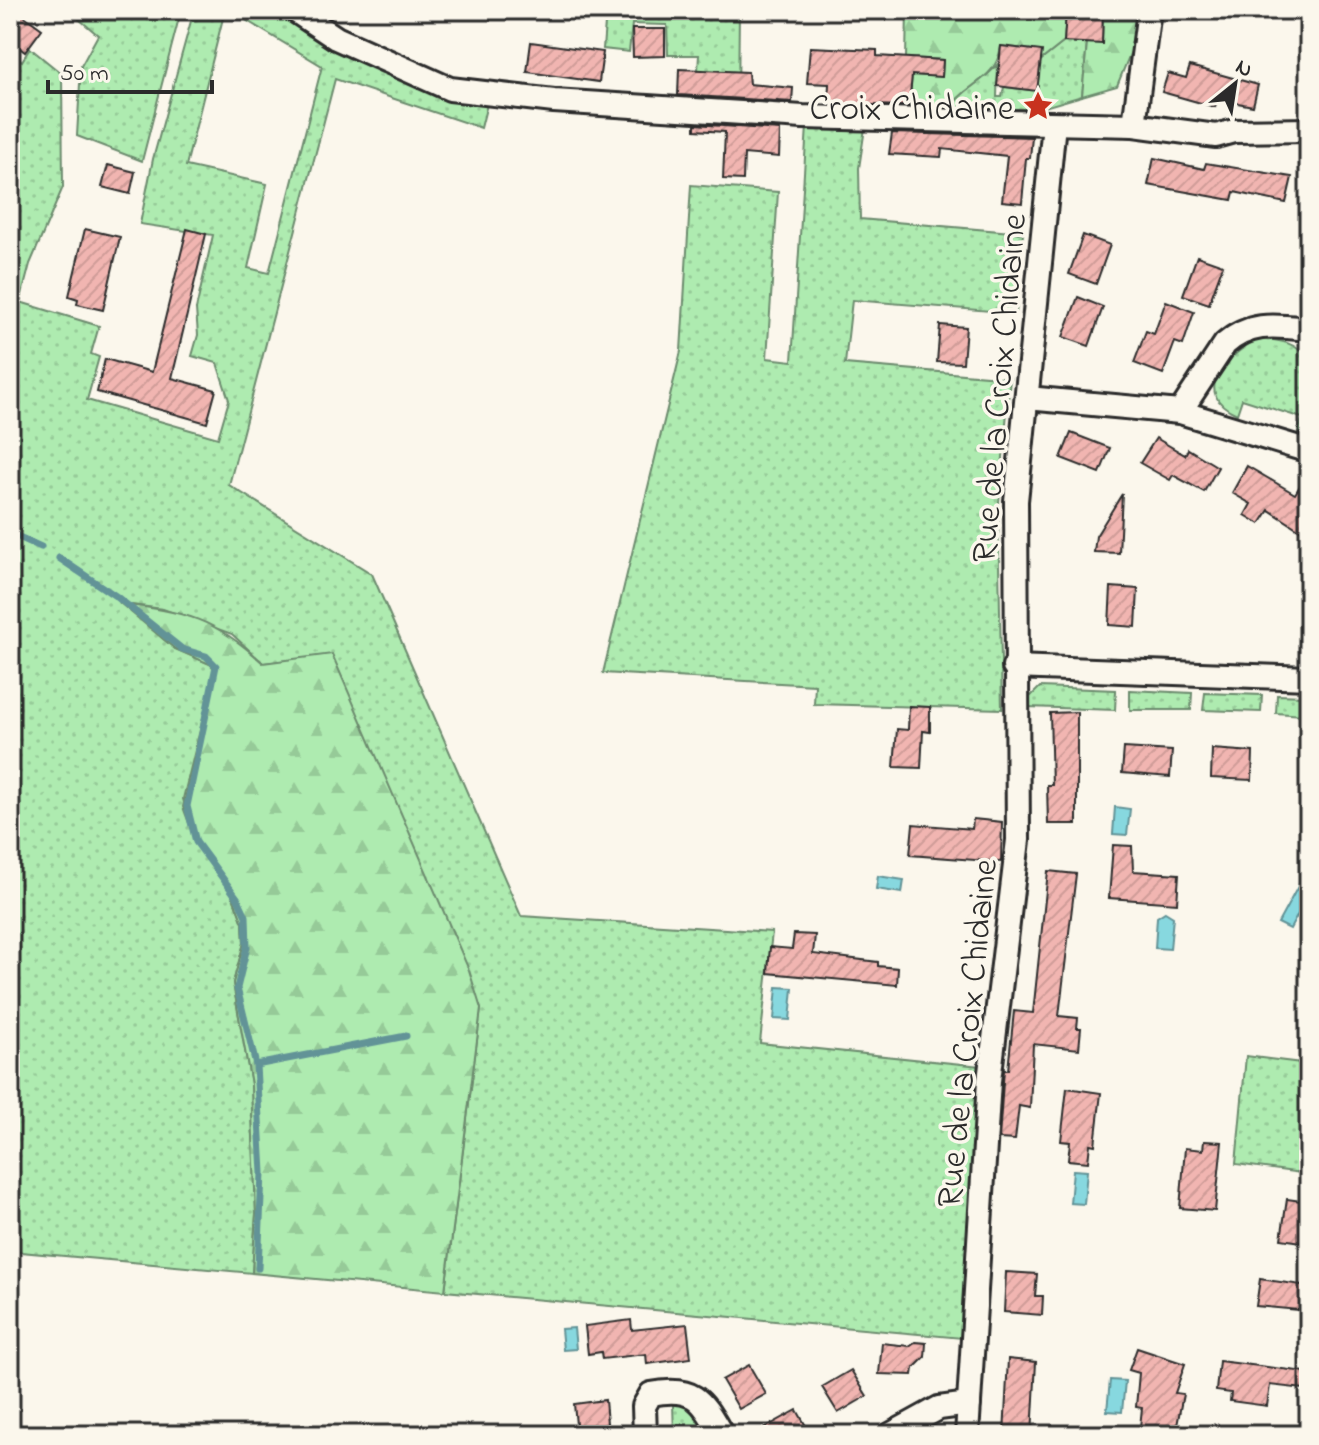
<svg xmlns="http://www.w3.org/2000/svg" width="1319" height="1445" viewBox="0 0 1319 1445" font-family="'Indie Flower',sans-serif">
<style>
.green{fill:url(#green-dots);stroke:#6c8b6e;stroke-width:2}
.forest{fill:url(#forest-firs);stroke:#6c8b6e;stroke-width:2}
.water{fill:#87d8df;stroke:#629397;stroke-width:2}
.lines{fill:none;stroke-linecap:round;stroke-linejoin:round}
.stream{stroke:#629397;stroke-width:7}
.building{fill:url(#building-hatch);stroke:#2b2b2b;stroke-width:2}
.minor-casing{stroke:#2b2b2b;stroke-width:28}
.minor{stroke:#fbf7ec;stroke-width:22}
.labels{text-anchor:middle;stroke-width:7;stroke-linejoin:round;paint-order:stroke}
.poi-label{font-size:36px;fill:#2b2b2b;stroke:#fbf7ec;text-anchor:end}
.street-label{font-size:36px;fill:#2b2b2b;stroke:#fbf7ec}
</style>
<defs>
<pattern id="green-dots" width="8" height="8" patternUnits="userSpaceOnUse" patternTransform="scale(2)"><rect width="8" height="8" fill="#aeebb0"/><path d="M2 2h.1M6 6h.1" fill="none" stroke="#96ca98" stroke-width="1.8" stroke-linecap="round"/></pattern>
<pattern id="forest-firs" width="22" height="20" patternUnits="userSpaceOnUse" patternTransform="scale(2)"><rect width="22" height="20" fill="#aeebb0"/><path d="M5 1l3.5 6h-7zM16 11l3.5 6h-7z" fill="#96ca98"/></pattern>
<pattern id="building-hatch" width="6" height="6" patternUnits="userSpaceOnUse" patternTransform="scale(2)"><rect width="6" height="6" fill="#f1b5b1"/><path d="M-1 1l2-2M0 6l6-6M5 7l2-2" fill="none" stroke="#cf9c98"/></pattern>
</defs>
<rect width="100%" height="100%" fill="#fbf7ec"/>
<filter id="ink" filterUnits="userSpaceOnUse"><feTurbulence type="fractalNoise" baseFrequency=".0125" numOctaves="2"/><feDisplacementMap in="SourceGraphic" scale="16" xChannelSelector="R" yChannelSelector="G"/><feConvolveMatrix kernelMatrix="1 2 1 2 8 2 1 2 1" color-interpolation-filters="sRGB"/></filter>
<g filter="url(#ink)">
<g class="green">
<path d="M68,10H181L142,161L77,136L81,66L98,35Z"/>
<path d="M194,10H225L186,166L267,184L248,268L269,273L322,66L229,10H268L380,72L445,95L487,104L481,128L335,79L229,485L372,574L521,916L772,932L760,1043L980,1066L962,1338L445,1291L481,1009L332,655L263,663L232,634L163,609L123,604L175,649L210,664L215,669L183,799L196,842L231,892L243,923L244,943L233,983L251,1084L256,1214L252,1273L10,1251V52L22,61L30,48L62,74L63,187L30,264L20,302L99,326L91,354L99,357L87,400L218,438L229,400L217,363L192,356L198,335L196,309L213,235L140,224L153,159Z"/>
<path d="M606,10H739L738,104L696,100L699,55H668L667,25L632,24L629,52L603,49Z"/>
<path d="M1064,42L1087,43L1082,96L1041,108V103H1036L1035,109H949C962,89 983,82 998,64L997,97H1002L1004,87L1037,91L1040,61Z"/>
<path d="M807,126L865,128L859,168L860,219L1023,233L1016,313L852,300L845,364L1010,378L998,514L1002,709L814,704L815,685L603,673L681,351L691,185L778,192L767,358L792,361Z"/>
<path d="M1259,338C1279,340 1298,342 1309,361V436L1298,434L1302,418L1242,399L1237,414C1188,392 1229,355 1259,338Z"/>
<path d="M1040,687L1116,690L1115,710L1028,707L1029,698Z"/>
<path d="M1130,690L1192,693L1191,710H1130Z"/>
<path d="M1205,693L1262,695L1261,712L1203,710Z"/>
<path d="M1277,695L1305,696L1303,715L1276,713Z"/>
<path d="M1246,1056L1309,1064V1174L1236,1164Z"/>
<path d="M673,1403L689,1407L706,1435H674Z"/>
</g>
<g class="forest">
<path d="M907,10H1089L1066,12L1064,42L1040,61L1033,50L1001,46C996,82 968,81 949,109L909,110L912,75L942,77L943,60L906,58Z"/>
<path d="M1099,10H1137L1132,49L1117,86L1082,96L1087,43H1102L1103,14Z"/>
<path d="M121,604C186,612 214,618 263,663L332,654L469,970L481,1009L445,1291L252,1273L256,1214L251,1084L233,983L244,943L243,923L231,892L196,842L183,807L215,669L210,664L175,649Z"/>
</g>
<g class="water">
<path d="M1115,807L1130,809L1127,835L1113,834Z"/>
<path d="M878,876L904,880L902,893L876,889Z"/>
<path d="M1302,879L1309,883V894L1290,929L1278,923Z"/>
<path d="M1165,912L1173,917L1170,949L1155,948L1157,917Z"/>
<path d="M777,987L793,988L790,1020L774,1019Z"/>
<path d="M1073,1170L1087,1171L1084,1204L1070,1203Z"/>
<path d="M574,1328L576,1349L563,1350L561,1329Z"/>
<path d="M1110,1380L1125,1381L1122,1412L1107,1411Z"/>
</g>
<g class="lines">
<g class="stream">
<path d="M10,533L41,547"/>
<path d="M59,558L117,597L182,649L206,656L216,666L187,806L196,842L238,899L246,916L247,947L237,988L256,1065L262,1173L258,1268"/>
<path d="M256,1065L406,1036"/>
</g>
</g>
<g class="building">
<path d="M10,10H16L42,29L25,52L10,41Z"/>
<path d="M1089,10H1103L1102,44L1064,42L1066,12Z"/>
<path d="M632,29H665V56L633,57Z"/>
<path d="M531,42L603,52L599,82L527,72Z"/>
<path d="M1001,46L1042,51L1037,91L997,86Z"/>
<path d="M810,47L877,50V56L943,60L942,77L912,75L909,106L828,104L829,84L807,83Z"/>
<path d="M1190,66L1258,85L1253,106L1217,99L1215,107L1162,92L1168,73L1186,78Z"/>
<path d="M679,69L748,72L749,84L793,88L792,102L678,95Z"/>
<path d="M695,124L780,130L779,157L744,154L743,180L723,179L725,132L695,130Z"/>
<path d="M892,133L1032,137L1030,158H1026L1022,203L1002,201L1007,156L942,149L941,157L889,154Z"/>
<path d="M1154,158L1204,169L1206,163L1292,177L1286,203L1234,192L1232,200L1148,185Z"/>
<path d="M108,165L135,172L130,194L102,187Z"/>
<path d="M85,229L120,237L103,310L77,304L78,299L69,296Z"/>
<path d="M187,229L206,234L172,378L216,390L207,423L97,392L105,359L152,372Z"/>
<path d="M1083,235L1110,245L1096,284L1069,274Z"/>
<path d="M1197,256L1223,265L1209,304L1183,295Z"/>
<path d="M1078,297L1103,307L1089,346L1063,337Z"/>
<path d="M1166,301L1194,312L1183,345L1175,342L1163,374L1134,363L1146,331L1154,334Z"/>
<path d="M940,325L966,327L963,363L937,362Z"/>
<path d="M1071,433L1110,448L1100,473L1061,458Z"/>
<path d="M1156,438L1185,455L1188,449L1218,467L1204,492L1173,475L1170,480L1140,463Z"/>
<path d="M1247,466L1295,494L1309,471V536L1269,510L1260,524L1245,515L1251,504L1232,493Z"/>
<path d="M1122,494L1119,553L1094,552L1096,536Z"/>
<path d="M1111,587L1138,589L1136,627L1109,625Z"/>
<path d="M909,706L930,707V732L923,731L921,768L894,767L897,729L908,730Z"/>
<path d="M1077,712V824H1048L1047,785H1052L1050,713Z"/>
<path d="M1124,748L1172,751L1170,777L1122,773Z"/>
<path d="M1212,749L1253,752L1252,780L1211,778Z"/>
<path d="M973,819L1002,822L1001,862L910,855L913,824L972,829Z"/>
<path d="M1113,845L1132,846L1133,871L1179,874L1177,903L1109,898Z"/>
<path d="M1048,871L1076,874L1059,1016L1078,1018L1077,1028H1081L1079,1049L1033,1044L1030,1108L1019,1106L1015,1140L999,1139L1003,1082L1004,1070H1008L1014,1011L1033,1013Z"/>
<path d="M794,934L815,935L813,954L878,962V966L898,968L897,985L768,973L770,947L792,949Z"/>
<path d="M1067,1088L1101,1093L1095,1145L1090,1144L1088,1162L1068,1160L1070,1142L1061,1141Z"/>
<path d="M1204,1141L1222,1142L1215,1211L1180,1208L1185,1148L1203,1150Z"/>
<path d="M1287,1199L1309,1202V1243L1281,1239Z"/>
<path d="M1006,1272L1037,1274L1035,1296H1043L1042,1315L1004,1312Z"/>
<path d="M1260,1279L1309,1286V1311L1256,1306Z"/>
<path d="M631,1320L632,1330L687,1324L691,1358L647,1364L646,1354L602,1359L601,1352L588,1354L585,1326Z"/>
<path d="M915,1342L926,1343L925,1357L914,1368L913,1375L879,1374L882,1343L909,1346Z"/>
<path d="M1137,1348L1185,1364L1175,1393L1183,1394L1176,1431L1140,1427L1142,1408L1136,1407L1139,1373L1129,1370Z"/>
<path d="M1008,1359L1036,1362L1032,1435H1004Z"/>
<path d="M1219,1361L1306,1372L1304,1389L1270,1385L1267,1406L1230,1401L1231,1393L1216,1391Z"/>
<path d="M749,1365L766,1394L739,1409L722,1380Z"/>
<path d="M851,1370L867,1396L838,1413L822,1387Z"/>
<path d="M605,1400L608,1435H577L574,1404Z"/>
<path d="M797,1410L811,1435H752Z"/>
</g>
<g class="lines">
<g class="minor-casing">
<g id="minor">
<path d="M294,10L336,38L450,89L554,101L803,117L1134,125L1216,136L1234,131L1309,130"/>
<path d="M1134,125L1149,10"/>
<path d="M1027,398L1180,412L1309,451"/>
<path d="M1180,412L1225,344C1251,321 1277,326 1309,329"/>
<path d="M1014,667L1309,678"/>
<path d="M645,1435L644,1406L651,1394C695,1385 702,1401 722,1435"/>
<path d="M890,1435L939,1408L969,1404"/>
<path d="M967,1435L989,1081L1018,840L1016,501L1054,124"/>
</g>
</g>
<use href="#minor" class="minor"/>
</g>
</g>
<defs>
<g id="sight-bare" transform="scale(2.4)"><path d="M0-6L1.8-2.2L6-1.7L2.9 1.2L3.7 5.4L0 3.3L-3.7 5.4L-2.9 1.2L-6-1.7L-1.8-2.2Z" fill="#c8321e" stroke="#fbf7ec" stroke-width="2.5" paint-order="stroke"/></g>
</defs>
<g fill-rule="evenodd">
<use href="#sight-bare" x="1038" y="106"/>
</g>
<g class="labels">
<g class="poi-label">
<text x="1014" y="119">Croix Chidaine</text>
</g>
<g class="street-label">
<text transform="translate(997 388) rotate(-85)" y="13">Rue de la Croix Chidaine</text>
<text transform="translate(965 1033) rotate(-84)" y="13">Rue de la Croix Chidaine</text>
</g>
</g>
<rect width="1319" height="1445" fill="none" stroke="#fbf7ec" stroke-width="40"/>
<rect x="20" y="20" width="1279" height="1405" fill="none" stroke="#2b2b2b" stroke-width="3" filter="url(#ink)"/>
<g transform="translate(1235 84) rotate(30)" stroke="#fbf7ec" stroke-width="6" paint-order="stroke">
<path d="M0-6L14 30L0 20L-14 30Z" fill="#2b2b2b"/>
<text y="-12" font-size="22" font-weight="bold" text-anchor="middle" fill="#2b2b2b">N</text>
</g>
<path d="M48 80v12h164v-12" fill="none" stroke="#2b2b2b" stroke-width="4"/>
<text x="60" y="80" font-size="24" fill="#2b2b2b" stroke="#fbf7ec" stroke-width="6" paint-order="stroke">50 m</text>
</svg>
